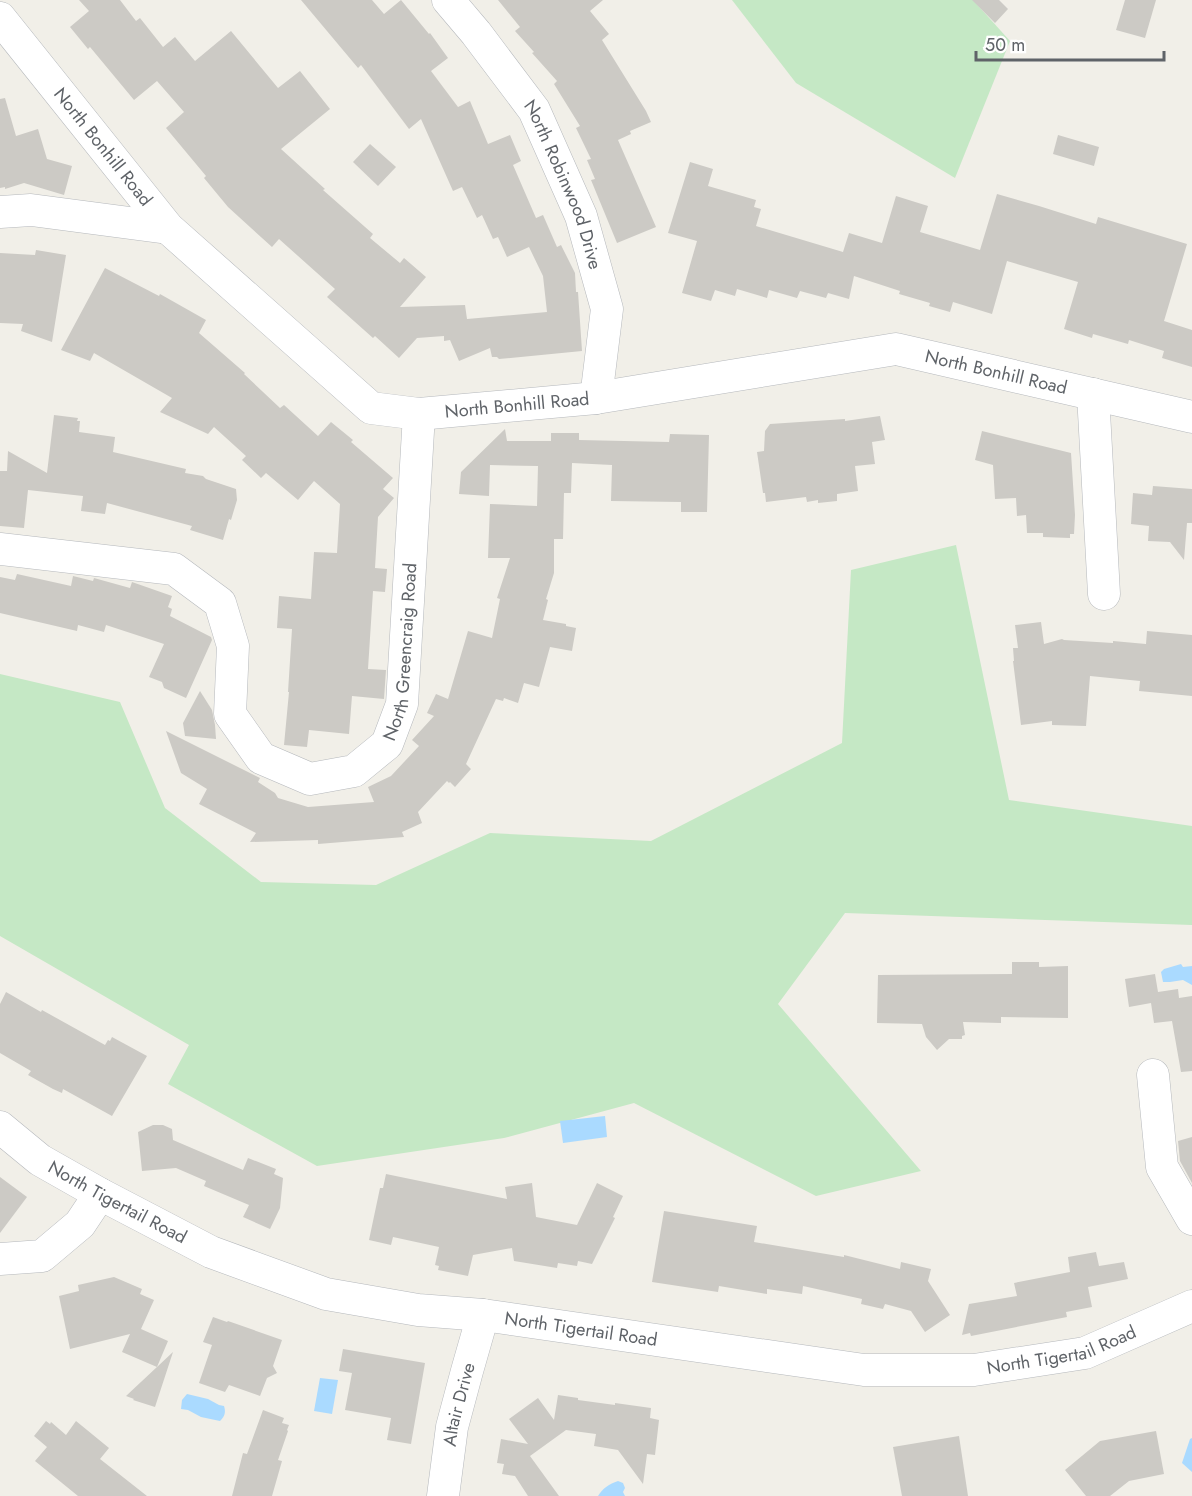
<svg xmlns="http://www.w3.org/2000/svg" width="1192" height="1496" viewBox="0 0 1192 1496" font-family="Jost,sans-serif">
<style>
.green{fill:#c5e8c5}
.water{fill:#aadaff}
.building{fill:#cccac5}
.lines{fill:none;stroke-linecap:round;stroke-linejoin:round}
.minor-casing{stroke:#b5b8bc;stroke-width:33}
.minor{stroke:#fff;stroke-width:32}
.labels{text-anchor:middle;stroke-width:5;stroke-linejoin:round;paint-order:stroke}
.street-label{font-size:18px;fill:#5f6368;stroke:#fff}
</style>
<rect width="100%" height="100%" fill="#f1efe8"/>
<g class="green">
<path d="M732,0H973L1010,41L955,178L796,83Z"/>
<path d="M956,545L1009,800L1192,826V925L845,913L778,1004L921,1171L816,1196L634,1103L504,1138L317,1166L168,1084L189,1045L0,936V674L120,702L165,808L261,882L376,885L490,833L651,841L842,743L851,570Z"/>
</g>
<g class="water">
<path d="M1181,964L1183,967L1192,966V985L1183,980L1170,982H1163L1161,972L1164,969Z"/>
<path d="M605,1116L607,1137L563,1143L560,1121Z"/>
<path d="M320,1378L338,1380L332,1414L314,1411Z"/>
<path d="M187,1394L208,1399L219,1405L224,1406C226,1412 225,1416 220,1421L201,1417L188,1410L181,1409L182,1400Z"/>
<path d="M1192,1438V1472L1182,1463L1190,1439Z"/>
<path d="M618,1481L623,1483L625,1488L623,1492L625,1496H598C603,1488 609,1484 618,1481Z"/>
</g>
<g class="building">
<path d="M79,0H120L136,21L140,18L163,47L175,37L195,61L231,31L278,88L300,71L330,109L281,149L325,189L323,190L373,234L370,238L400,263L404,258L426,277L400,307L465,305L467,319L547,312L543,276L529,247L507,257L498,237L493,239L482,215L477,218L462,187L453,191L421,119L409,129L361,65L358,68L301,0H372L384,14L401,0L429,34L430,33L448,58L431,71L458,107L470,101L488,144L510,135L521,161L513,165L536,218L543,215L557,247L561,245L575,273L576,292H578L582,351L499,359L497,357H492L490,348L459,361L450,340L444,341V336L417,338L399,358L375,336L373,338L327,297L335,289L279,239L272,247L228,207L204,178L206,176L166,128L184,112L157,81L134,100L90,47L88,49L70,27L89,11Z"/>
<path d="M498,0H603L590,11L609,34L602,40L646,111L651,122L630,131L631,134L618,140L656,227L617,243L591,180L595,179L587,160L591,159L576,128L580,126L554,84L557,81L532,53L534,52L515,31L520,27Z"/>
<path d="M972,0H999L1008,9L995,23Z"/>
<path d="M1125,0H1156L1145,38L1116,30Z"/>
<path d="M5,98L16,136L38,129L47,159L72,166L64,195L24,183L5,189V187L0,188V99Z"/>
<path d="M1058,135L1099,147L1094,166L1053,154Z"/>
<path d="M370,144L396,167L378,186L353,162Z"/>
<path d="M690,162L713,169L708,186L756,200L754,207L761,209L756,226L843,252L849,233L882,243L896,196L928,206L920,232L980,250L997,194L1039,206L1096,224L1098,217L1187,244L1164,321L1192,330V367L1162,358L1164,351L1129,340L1128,344L1093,334L1092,338L1064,329L1078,282L1007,261L992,314L953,302L950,312L929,306L930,303L899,294L900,291L854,276L849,299L828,293L826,298L800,291L797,298L769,290L767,298L737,289L735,296L715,290L711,301L682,293L697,241L668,233Z"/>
<path d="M36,250L66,255L52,342L21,331L23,324L0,323V253L35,255Z"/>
<path d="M105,268L159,296L160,294L206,320L199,333L245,373L244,374L280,408L284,405L318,436L331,422L353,440L351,442L393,478L383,489L394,498L378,517L375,568L387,569L385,592L373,591L368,669L386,670L384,699L352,696L349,734L309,730L307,747L284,745L289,692H288L292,629L277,628L279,596L311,599L314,552L337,553L340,504L314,481L298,500L266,473L261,478L242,460L246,456L214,427L208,434L160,412L172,398L94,353L90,361L61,350Z"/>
<path d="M54,415L78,418L77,421H80L79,432L115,437L113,452L186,469L185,473L203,476L206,479L236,489L237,500L231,520L229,519L223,540L190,530L192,526L107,503L105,514L81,511L83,496L28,490L24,528L0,526V471H7L8,451L47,473Z"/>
<path d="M880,416L885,440L872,442L875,464L855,466L858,491L837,494V501L818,503V500L807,502L806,497L766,502L765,493H763L757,452L764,451L765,431L770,424L845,419V421Z"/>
<path d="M505,429L507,441H551V433H579V440L669,442L670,434L709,435L707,512H681V502L611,501L612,465L572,463L571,493H564L563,539H554V573L546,599L548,600L543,620L566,624V626L576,628L572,651L550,647L539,687L524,683L518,703L504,698L503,701L496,699L466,764L471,769L455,787L450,782L449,783L447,781L418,812L422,823L402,832L404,837L318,844V840L250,842L256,833L199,804L207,789L181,773L166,731L260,778L258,782L275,793L278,798L308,807L374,802L368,787L391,776L419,746L412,740L434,716L427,713L436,694L448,699L468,631L492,638L500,599L497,598L510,558H488L490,504L537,506L538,466L490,465L489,496L459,494L461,472Z"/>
<path d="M982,431L1071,453L1075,515L1074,534H1070V538L1043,537V533H1027L1026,515L1017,516L1016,498L995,499L993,465L975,460Z"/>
<path d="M1153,486L1192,489V523H1187L1184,560L1170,542L1148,541L1149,526L1131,524L1133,493L1152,495Z"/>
<path d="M17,574L71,586L73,576L93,581L94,578L130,588L132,582L172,596L168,607L172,609L170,616L211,637L212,640L186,698L164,688L162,682L149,677L164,644L106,625L104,632L78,625L77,631L0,613V577L15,580Z"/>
<path d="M1041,622L1044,644L1062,639L1064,640L1113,643V641L1146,644L1147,631L1192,635V696L1139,691L1140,681L1090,676L1086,726L1052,725V721L1021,725L1013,661H1014L1013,648H1018L1015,625Z"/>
<path d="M200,691L212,710L215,725L216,739L185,736L183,723Z"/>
<path d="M1012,962H1039V967L1068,966V1018L1001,1017V1023L963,1022L965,1035L962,1036V1039H949L937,1050L926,1037L922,1024L877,1023L878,975L1012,974Z"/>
<path d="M1155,974L1158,992L1178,989L1179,998L1192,996V1071L1181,1072L1172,1021L1154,1023L1151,1003L1129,1007L1125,979Z"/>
<path d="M6,992L41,1012L42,1010L105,1045L108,1040L110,1041L112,1037L147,1056L112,1116L63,1089L62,1093L53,1089L28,1075L31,1071L0,1053V1004Z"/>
<path d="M153,1125H163L172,1129L173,1140L243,1170L248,1158L276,1169L274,1174L283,1178L280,1208L270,1229L243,1217L249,1205L204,1186L206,1181L176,1168L142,1171L138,1132Z"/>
<path d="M1192,1137V1183L1180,1161L1178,1141Z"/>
<path d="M386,1174L507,1199L505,1187L532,1183L536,1217L577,1225L597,1183L623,1196L613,1217L615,1218L592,1264L578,1261L577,1266L558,1263L557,1268L514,1261L512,1248L473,1255L468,1276L438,1270L439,1266L435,1265L439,1247L393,1237L391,1245L369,1240L380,1188H383Z"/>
<path d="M0,1177L27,1197L0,1233Z"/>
<path d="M664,1211L757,1226L754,1242L844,1257V1255L900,1269L901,1262L931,1269L928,1281L950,1315L925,1332L911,1311L885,1304L883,1309L861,1304L862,1299L803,1286L802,1294L767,1289V1294L719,1286L718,1292L652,1282Z"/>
<path d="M1096,1252L1099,1266L1124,1262L1128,1279L1088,1287L1092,1307L1066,1312L1067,1317L971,1336L970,1333L962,1335L969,1304L1017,1296L1014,1283L1070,1272L1068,1257Z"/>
<path d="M114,1277L142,1289L140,1294L154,1300L141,1329L168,1341L157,1367L122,1352L130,1334L70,1349L59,1296L79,1291L78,1285Z"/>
<path d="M213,1317L227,1322L228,1321L282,1340L273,1366L277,1373L267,1378L260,1396L229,1385L225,1392L199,1383L212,1345L203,1342Z"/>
<path d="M343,1349L425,1363L411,1444L387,1440L391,1418L345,1410L352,1373L339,1371Z"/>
<path d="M173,1352L155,1407L133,1400L134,1399L126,1396Z"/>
<path d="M558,1395L578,1398V1400L615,1405V1403L651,1408L650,1418L659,1420L655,1455L647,1454L643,1484L618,1450L594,1446L596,1434L566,1430L530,1456L559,1496H528L515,1476L502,1474L504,1464L497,1463L501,1439L528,1444L509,1419L538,1398L554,1420Z"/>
<path d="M263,1410L284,1418L282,1423L289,1425L287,1430L288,1431L278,1460L282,1461L272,1496H232L243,1453L247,1454Z"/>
<path d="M46,1421L50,1424L51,1422L66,1435L76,1421L109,1448L100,1459L147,1496H78L35,1461L47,1447L34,1436Z"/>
<path d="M1156,1431L1164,1474L1129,1481L1110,1496H1086L1065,1470L1100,1441Z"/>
<path d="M959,1436L968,1496H902L893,1447Z"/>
</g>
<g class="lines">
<g class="minor-casing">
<g id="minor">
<path id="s1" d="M448,0L476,33L534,110L581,216L607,309L596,398"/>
<path id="s2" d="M0,18L168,228L371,408L419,414L596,398L896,349L1192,417"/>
<path d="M0,212L31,210L168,228"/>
<path d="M1093,394L1104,594"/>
<path id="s3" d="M0,549L174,569L220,603L233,646L230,714L261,758L310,779L354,771L387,744L402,704L419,414"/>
<path d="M1153,1075L1162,1167L1192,1219"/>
<path id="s4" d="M0,1127L40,1160L100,1194L211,1252L326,1294L418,1310L483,1315L864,1370H974L1085,1353L1192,1306"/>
<path d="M0,1259L42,1256L80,1224L100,1194"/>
<path id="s5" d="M443,1496L452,1427L467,1371L483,1315"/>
</g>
</g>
<use href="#minor" class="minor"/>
</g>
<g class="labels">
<g class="street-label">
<text dy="6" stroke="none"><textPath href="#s2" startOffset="165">North Bonhill Road</textPath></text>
<text dy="6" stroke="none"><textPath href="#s1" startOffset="220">North Robinwood Drive</textPath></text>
<text dy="6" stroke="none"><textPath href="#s2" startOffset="1173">North Bonhill Road</textPath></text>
<text dy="6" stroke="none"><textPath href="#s2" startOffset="687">North Bonhill Road</textPath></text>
<text dy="6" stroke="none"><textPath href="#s3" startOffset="634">North Greencraig Road</textPath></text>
<text dy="6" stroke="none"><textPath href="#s4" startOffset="140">North Tigertail Road</textPath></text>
<text dy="6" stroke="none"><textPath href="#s4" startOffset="626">North Tigertail Road</textPath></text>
<text dy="6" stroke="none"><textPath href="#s4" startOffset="1112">North Tigertail Road</textPath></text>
<text dy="6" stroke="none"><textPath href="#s5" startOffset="93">Altair Drive</textPath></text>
</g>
</g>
<path d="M976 51v9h188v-9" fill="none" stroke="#5f6368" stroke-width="3"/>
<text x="985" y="51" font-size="18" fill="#5f6368" stroke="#ffffff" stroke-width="4.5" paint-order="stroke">50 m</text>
</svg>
